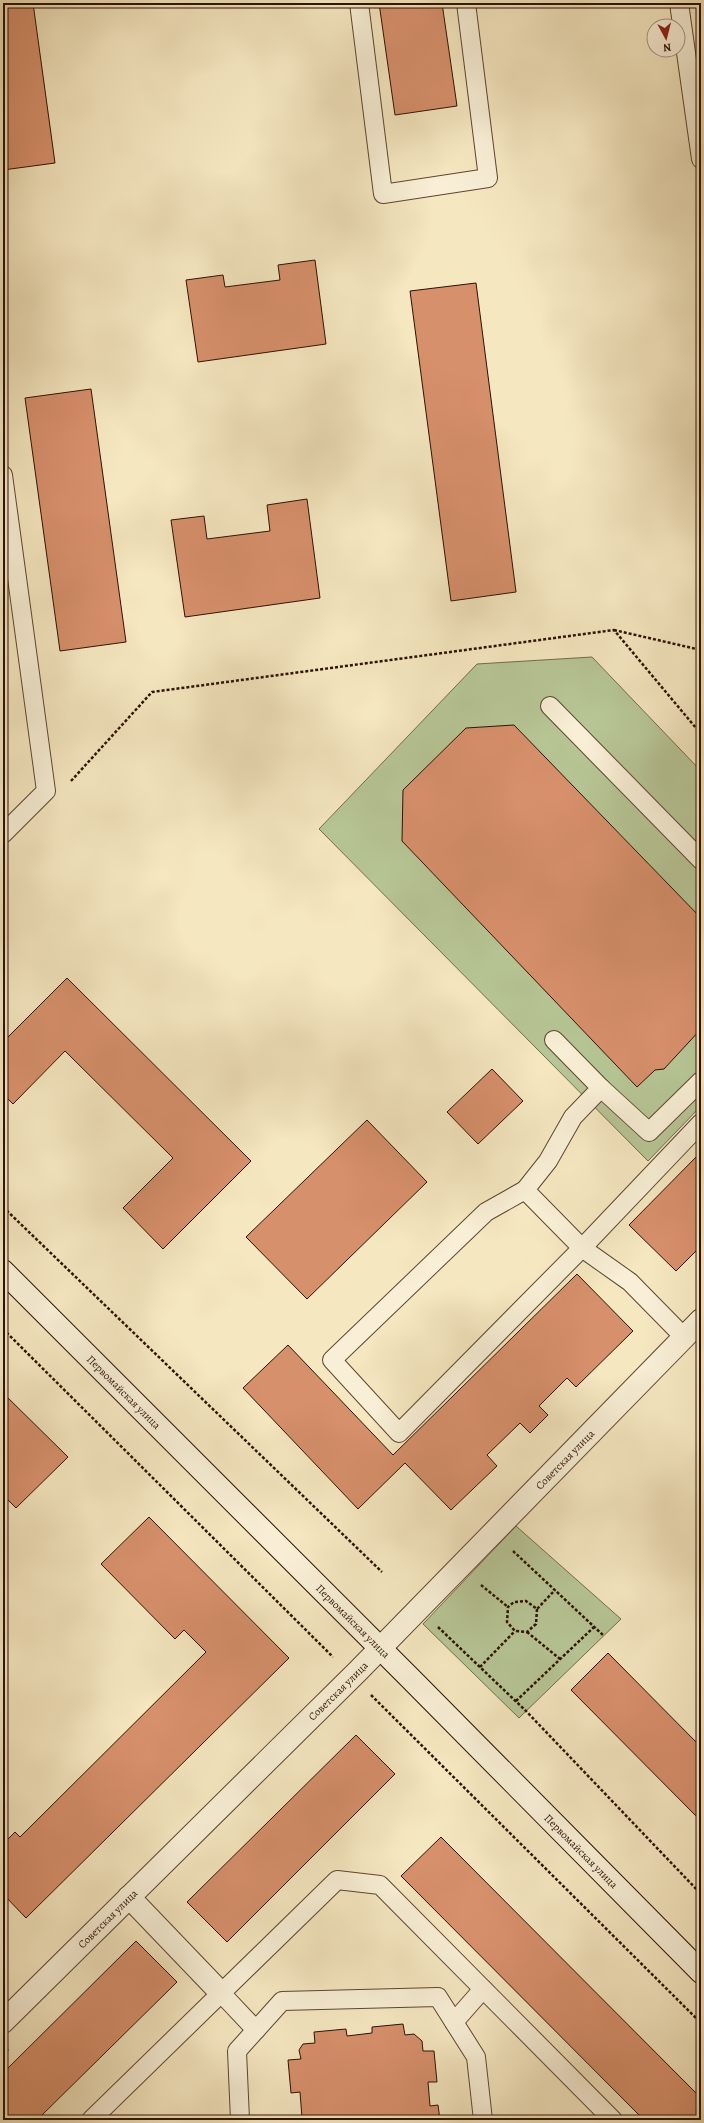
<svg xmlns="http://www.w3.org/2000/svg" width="704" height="2123" viewBox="0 0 704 2123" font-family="Alegreya,serif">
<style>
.green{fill:#b7c696;stroke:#726c4b}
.building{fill:#d7906c;stroke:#2c1100}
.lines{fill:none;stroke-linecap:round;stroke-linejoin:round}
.lane-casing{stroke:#5e4630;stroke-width:20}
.street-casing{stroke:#5e4630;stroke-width:24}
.secondary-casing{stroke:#2c1100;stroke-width:24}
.path{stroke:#2c1100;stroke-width:2.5;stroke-dasharray:3 2;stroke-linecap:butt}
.lane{stroke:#f8efd6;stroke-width:18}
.street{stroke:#f8efd6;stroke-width:22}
.secondary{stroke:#f8efd6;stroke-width:22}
.labels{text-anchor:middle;stroke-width:4;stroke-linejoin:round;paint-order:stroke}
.street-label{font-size:11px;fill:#2c1100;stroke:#f8efd6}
</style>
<rect width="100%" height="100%" fill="#f5e7c0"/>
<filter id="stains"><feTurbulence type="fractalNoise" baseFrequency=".005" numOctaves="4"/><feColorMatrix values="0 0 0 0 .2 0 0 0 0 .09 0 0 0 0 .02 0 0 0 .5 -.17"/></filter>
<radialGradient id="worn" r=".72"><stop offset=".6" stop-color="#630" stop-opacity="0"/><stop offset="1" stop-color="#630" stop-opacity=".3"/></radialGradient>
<g class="green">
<path d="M592,657L701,771V1106L648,1161L319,829L477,664Z"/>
<path d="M516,1526L621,1619L519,1718L423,1624Z"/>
</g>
<g class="building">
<path d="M3,3H33L55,163L3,170Z"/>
<path d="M379,3H442L457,106L395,115Z"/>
<path d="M315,260L326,344L198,362L186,280L223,275L225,287L280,280L278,265Z"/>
<path d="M476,283L516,592L451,601L410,291Z"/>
<path d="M91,389L126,642L60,651L25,398Z"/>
<path d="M307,499L320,598L185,617L171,520L204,516L207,539L270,531L267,505Z"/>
<path d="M514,725L701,918V1029L664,1069L655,1070L637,1087L402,841L403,790L466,728Z"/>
<path d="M67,978L251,1161L163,1249L123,1208L173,1158L65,1051L13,1104L3,1094V1042Z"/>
<path d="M492,1069L523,1101L478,1144L447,1112Z"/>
<path d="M367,1120L427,1182L307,1299L246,1237Z"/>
<path d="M701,1152V1246L676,1271L629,1225Z"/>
<path d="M577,1274L633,1331L576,1387L567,1378L539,1406L548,1415L530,1433L520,1423L487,1455L497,1466L451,1510L405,1463L358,1509L243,1388L288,1345L393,1455Z"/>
<path d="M3,1393L68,1457L16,1508L3,1495Z"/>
<path d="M149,1517L289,1658L26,1918L3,1894V1844L15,1832L20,1837L206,1652L184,1630L175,1639L101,1564Z"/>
<path d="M608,1653L701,1747V1821L571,1690Z"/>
<path d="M356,1735L395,1774L227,1942L187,1902Z"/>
<path d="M441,1837L701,2098V2120H644L401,1876Z"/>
<path d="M136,1941L177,1982L37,2120H3V2073Z"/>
<path d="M403,2024L405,2035L414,2034L422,2041L423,2051H434L437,2082H428L430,2106L438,2105L440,2120H293V2118H302L300,2092L291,2093L288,2060L301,2059L299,2050L303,2044L315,2043L314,2032L346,2029L347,2036L372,2033V2027Z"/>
</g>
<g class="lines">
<g class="lane-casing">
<g id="lane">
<path d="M359,3L383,194L488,178L466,3"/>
<path d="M679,3L701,159"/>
<path d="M3,475L46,791L3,834"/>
<path d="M550,706L701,860"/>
<path d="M601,1088L649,1132L701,1081"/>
<path d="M525,1190L548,1161L573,1117L601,1088L554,1040"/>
<path d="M684,1337L630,1282L582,1248L525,1190L486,1212L332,1360L399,1433L582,1248L701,1123"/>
<path d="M221,1993L256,2030"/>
<path d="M454,2022L483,1989"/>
<path d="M91,2120L337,1880L380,1885L613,2120"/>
<path d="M240,2120L237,2051L282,2001L438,1997L476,2057L483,2120"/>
</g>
</g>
<g class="street-casing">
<g id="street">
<path d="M129,1897L221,1993"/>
<path id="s1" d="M3,2022L358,1671L701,1320"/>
</g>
</g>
<g class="secondary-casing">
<g id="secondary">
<path id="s2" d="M3,1271L410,1678L701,1972"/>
</g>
</g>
<g class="path">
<path d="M614,630L701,650"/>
<path d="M71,781L152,692L614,630L701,734"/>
<path d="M3,1207L382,1572"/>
<path d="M3,1329L333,1657"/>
<path d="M513,1551L604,1636"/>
<path d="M481,1585L508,1607"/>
<path d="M537,1609L536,1624L527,1632L515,1631L507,1622L508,1607L514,1602L526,1601L537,1609L555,1590"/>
<path d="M438,1627L526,1711L701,1894"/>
<path d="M527,1632L560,1659"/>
<path d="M480,1667L515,1631"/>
<path d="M371,1695L701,2023"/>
<path d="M516,1701L594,1627"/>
<path d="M3,2054L8,2049"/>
</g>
<use href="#lane" class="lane"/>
<use href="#street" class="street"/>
<use href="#secondary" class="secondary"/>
</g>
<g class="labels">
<g class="street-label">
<text dy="4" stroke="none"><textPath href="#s2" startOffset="171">Первомайская улица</textPath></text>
<text dy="4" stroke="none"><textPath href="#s1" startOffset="795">Советская улица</textPath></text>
<text dy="4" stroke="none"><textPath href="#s2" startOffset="495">Первомайская улица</textPath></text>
<text dy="4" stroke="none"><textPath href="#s1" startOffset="471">Советская улица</textPath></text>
<text dy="4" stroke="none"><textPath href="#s2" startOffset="819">Первомайская улица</textPath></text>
<text dy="4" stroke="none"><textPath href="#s1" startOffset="147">Советская улица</textPath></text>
</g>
</g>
<rect width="704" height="2123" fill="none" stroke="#f5e7c0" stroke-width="16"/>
<rect x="4" y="4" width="696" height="2115" fill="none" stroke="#2c1100" stroke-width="2"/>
<rect x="8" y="8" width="688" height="2107" fill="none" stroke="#2c1100"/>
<g transform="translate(666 38) rotate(173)"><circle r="19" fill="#f8efd6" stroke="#a69680"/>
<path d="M0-3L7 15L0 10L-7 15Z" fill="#8f2418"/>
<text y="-6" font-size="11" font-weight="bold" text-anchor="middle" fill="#2c1100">N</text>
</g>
<rect width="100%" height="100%" filter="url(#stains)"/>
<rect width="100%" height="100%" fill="url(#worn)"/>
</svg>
